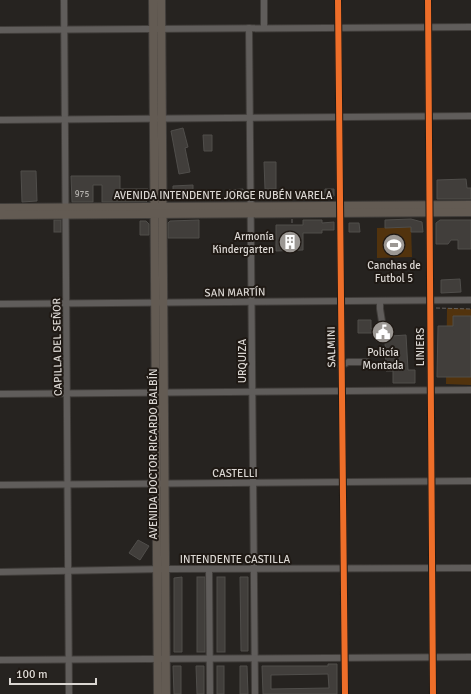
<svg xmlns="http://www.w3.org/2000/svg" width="471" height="694" viewBox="0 0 471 694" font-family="Signika,sans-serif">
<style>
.park{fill:#52330d}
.building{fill:#413e3b;stroke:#504e4b;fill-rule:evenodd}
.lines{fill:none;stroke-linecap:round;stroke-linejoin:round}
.minor-casing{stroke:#403d3a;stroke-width:8}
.major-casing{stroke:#403d3a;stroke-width:10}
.path{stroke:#63605e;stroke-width:1;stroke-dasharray:4 2;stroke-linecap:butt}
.minor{stroke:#605d5b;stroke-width:6}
.major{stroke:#635b53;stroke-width:8}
.cycleway-casing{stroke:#1f1914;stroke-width:8}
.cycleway{stroke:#ee6e29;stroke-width:6}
.labels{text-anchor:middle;stroke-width:4;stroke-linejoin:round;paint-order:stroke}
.number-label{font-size:9px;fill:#b4b1ad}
.street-label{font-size:11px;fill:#dbd7d3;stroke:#1f1914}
.poi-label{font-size:11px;fill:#dbd7d3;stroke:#1f1914}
</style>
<rect width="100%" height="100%" fill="#262320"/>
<g class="park">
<path d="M411,227L412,257L377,258V228Z"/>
<path d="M447,308L471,309V385L446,384Z"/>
</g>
<g class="building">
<path d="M183,128L188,147L185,148L190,172L179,174L171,131Z"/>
<path d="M203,135H212V151H204Z"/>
<path d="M264,162H276V189H265Z"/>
<path d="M21,171H36L37,201L22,202Z"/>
<path d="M71,176H120V189H148V200L146,202H102V185H93V202H72Z"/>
<path d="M466,179L467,188H471V199H437V180Z"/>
<path d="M193,185V196L173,197V186Z"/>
<path d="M243,189L244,198L230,199L229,190Z"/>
<path d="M325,189H334V196L332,198H313L312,192H325Z"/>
<path d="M411,219L422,222L423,232H411V227L385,228V220Z"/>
<rect x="54" y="220" width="7" height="12"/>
<path d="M199,220V238H168V223L170,221Z"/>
<path d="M303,220H322V223L334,222V230H322V233H303V250L276,251V225H303Z"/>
<path d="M440,220H471V249H458V240H451L448,244H436V223Z"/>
<path d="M140,221H146L149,224V235H140Z"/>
<path d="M349,223H359L360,232H349Z"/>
<path d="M460,279L461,292L441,293V280Z"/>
<path d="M453,316H471V377H437L438,326H453Z"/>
<path d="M358,320H371V329L378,328L382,332L386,331L387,328L391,327V336L406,335L408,370H415V383H393V371H386L385,341H376L375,333H358Z"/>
<path d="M138,540L149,546L140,560L129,553Z"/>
<path d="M182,577V652H174V578Z"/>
<rect x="197" y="577" width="8" height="75"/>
<rect x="217" y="577" width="8" height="75"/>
<path d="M240,577H248V651H241Z"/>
<path d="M328,664H337V694H263L262,666H328ZM328,674L329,688L271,689V675Z"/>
<path d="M173,666H181V694H174Z"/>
<path d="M196,666H204V694H197Z"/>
<rect x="217" y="666" width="7" height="28"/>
<path d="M240,666H247L248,694H240Z"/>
</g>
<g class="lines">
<g class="minor-casing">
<g id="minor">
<path d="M64,0L69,694"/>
<path d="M264,0V28"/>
<path d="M338,0L345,694"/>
<path d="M428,0L433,694"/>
<path d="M249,28L255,694"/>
<path d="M0,30L471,27"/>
<path d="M0,120L471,116"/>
<path d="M380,301V309L383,328"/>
<path d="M0,304L471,300"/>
<path d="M341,366L348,362H367"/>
<path d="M0,394L471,390"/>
<path d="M0,485L471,481"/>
<path d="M209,569L210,694"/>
<path d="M0,572L165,569L471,568"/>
<path d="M0,660L471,657"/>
</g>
</g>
<g class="major-casing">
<g id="major">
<path d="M153,0L158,694"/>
<path d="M161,0L166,694"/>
<path d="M0,208L471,205"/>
<path d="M0,215L471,212"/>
</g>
</g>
<g class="path">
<path d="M292,219V225"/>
<path d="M436,308L471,309"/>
</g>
<use href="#minor" class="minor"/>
<use href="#major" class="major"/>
<g class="cycleway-casing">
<g id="cycleway">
<path d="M338,0L345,694"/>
<path d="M428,0L433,694"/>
</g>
</g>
<use href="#cycleway" class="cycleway"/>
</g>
<defs>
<g id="building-disc" transform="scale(1.15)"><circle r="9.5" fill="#9c9894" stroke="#1f1914"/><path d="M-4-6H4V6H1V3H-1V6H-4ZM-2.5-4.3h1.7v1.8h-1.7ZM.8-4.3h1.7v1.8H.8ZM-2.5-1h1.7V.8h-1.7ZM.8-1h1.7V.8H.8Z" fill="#fff"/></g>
<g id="stadium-disc" transform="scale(1.15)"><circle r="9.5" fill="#9c9894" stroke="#1f1914"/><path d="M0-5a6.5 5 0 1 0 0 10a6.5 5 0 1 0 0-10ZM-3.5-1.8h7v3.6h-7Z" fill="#fff"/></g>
<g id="civic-disc" transform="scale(1.15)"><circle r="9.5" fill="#9c9894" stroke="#1f1914"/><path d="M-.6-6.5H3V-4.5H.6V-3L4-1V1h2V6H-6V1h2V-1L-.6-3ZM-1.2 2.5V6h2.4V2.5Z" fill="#fff"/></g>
</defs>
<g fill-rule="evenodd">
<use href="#building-disc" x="290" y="242"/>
<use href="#stadium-disc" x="394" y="245"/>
<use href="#civic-disc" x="383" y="332"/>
</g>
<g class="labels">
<g class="number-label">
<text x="82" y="197">975</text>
</g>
<g class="street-label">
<text x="223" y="199">AVENIDA INTENDENTE JORGE RUBÉN VARELA</text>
<text transform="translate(235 292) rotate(-1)" y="4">SAN MARTÍN</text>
<text transform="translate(57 347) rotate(-91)" y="4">CAPILLA DEL SEÑOR</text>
<text transform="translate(331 347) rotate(-91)" y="4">SALMINI</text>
<text transform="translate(420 347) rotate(-90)" y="4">LINIERS</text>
<text transform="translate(242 361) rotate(-90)" y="4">URQUIZA</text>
<text transform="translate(153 454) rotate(-90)" y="4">AVENIDA DOCTOR RICARDO BALBÍN</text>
<text x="235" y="477">CASTELLI</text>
<text x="235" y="563">INTENDENTE CASTILLA</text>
</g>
<g class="poi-label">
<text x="274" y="240" text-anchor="end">Armonía<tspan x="274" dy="13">Kindergarten</tspan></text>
<text x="394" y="269">Canchas de<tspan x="394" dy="13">Futbol 5</tspan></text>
<text x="383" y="356">Policía<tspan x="383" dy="13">Montada</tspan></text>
</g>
</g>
<path d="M10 678v6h86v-6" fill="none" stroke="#dbd7d3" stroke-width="2"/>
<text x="16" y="678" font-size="12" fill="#dbd7d3" stroke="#1f1914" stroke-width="3" paint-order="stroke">100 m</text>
</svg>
